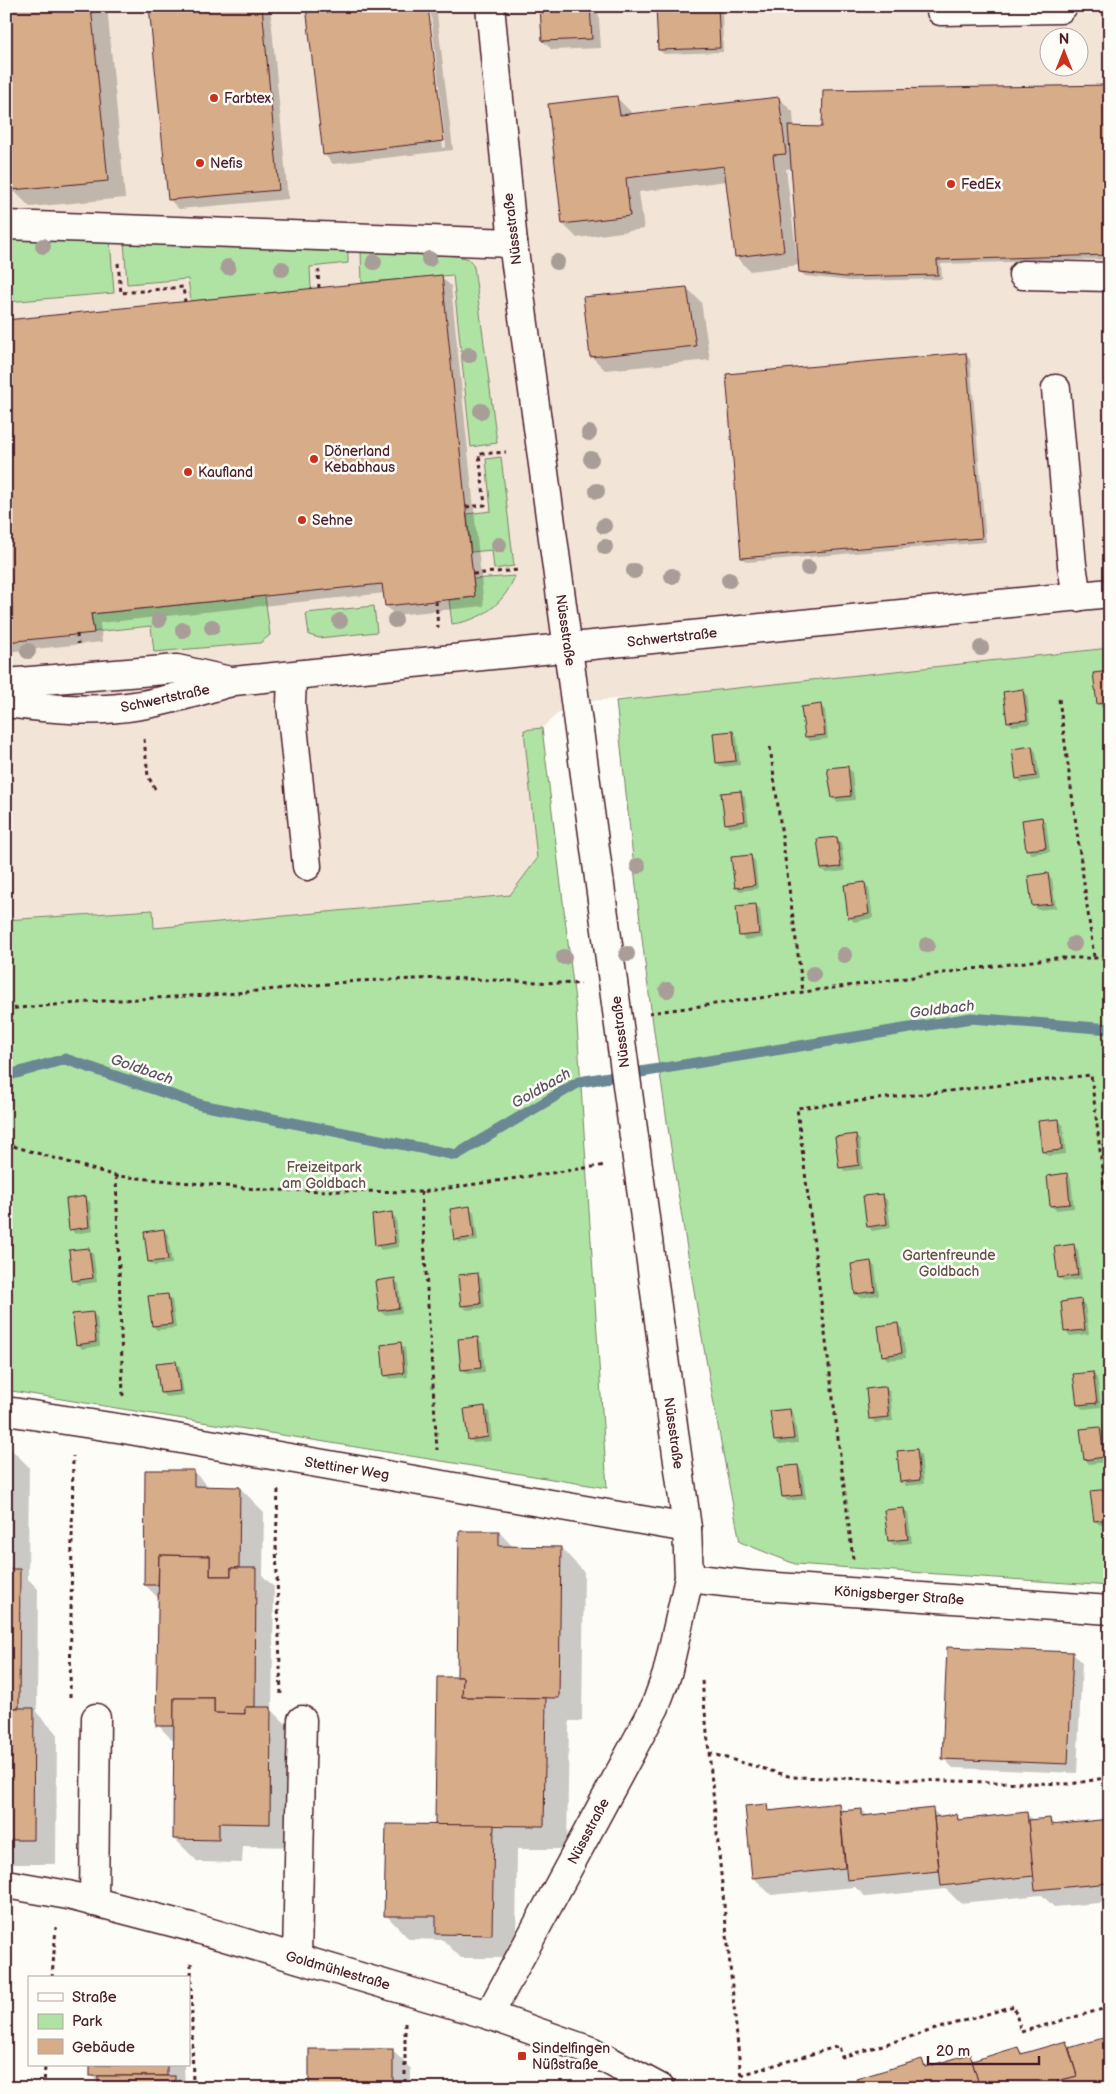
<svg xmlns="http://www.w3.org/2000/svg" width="1116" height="2094" viewBox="0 0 1116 2094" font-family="'Balsamiq Sans',sans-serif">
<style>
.built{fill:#f2e4d6;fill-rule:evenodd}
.green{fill:#afe3a4;stroke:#7c8168}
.shadow{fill:#0003;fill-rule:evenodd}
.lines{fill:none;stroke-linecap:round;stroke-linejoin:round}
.stream{stroke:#698893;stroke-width:11}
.building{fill:#d7ac89;stroke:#4a1f2b}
.minor-casing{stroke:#4a1f2b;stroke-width:31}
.path{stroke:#4a1f2b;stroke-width:3;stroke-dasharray:4 4;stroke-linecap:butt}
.minor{stroke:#fdfcf7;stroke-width:28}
.tree{fill:#a89d97}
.poi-dot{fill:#c8321e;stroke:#fdfcf7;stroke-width:2}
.labels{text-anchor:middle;stroke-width:5;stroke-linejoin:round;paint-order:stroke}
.poi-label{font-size:14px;fill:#4a1f2b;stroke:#fdfcf7;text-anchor:start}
.street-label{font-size:14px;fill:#4a1f2b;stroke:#fdfcf7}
.park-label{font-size:14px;fill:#635049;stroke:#fdfcf7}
.water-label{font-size:15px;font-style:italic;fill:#5a545f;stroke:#fdfcf7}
</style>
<rect width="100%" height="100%" fill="#fdfcf7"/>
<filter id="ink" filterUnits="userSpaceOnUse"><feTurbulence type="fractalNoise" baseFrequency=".02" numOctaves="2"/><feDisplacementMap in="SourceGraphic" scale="10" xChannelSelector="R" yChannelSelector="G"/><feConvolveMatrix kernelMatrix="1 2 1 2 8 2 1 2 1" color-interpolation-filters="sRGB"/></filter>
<g filter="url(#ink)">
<path class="built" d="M6,6H1110V648L679,695L570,702L542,728L524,730L537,859L510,895L154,928L153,910L6,920ZM1048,38H1078V68H1048Z"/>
<g class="green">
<path d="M6,238L110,239L114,293L6,302Z"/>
<path d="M124,241L348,251V263L310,267L311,289L191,301L188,279L127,284Z"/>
<path d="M361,250L458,256L469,259L474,267L497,443L471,447L453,275L362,283Z"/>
<path d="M501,457L514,566L494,569L492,550L471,552L467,514L491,511L486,459Z"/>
<path d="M515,576C503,605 482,620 452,624L449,600L475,597L473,579Z"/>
<path d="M265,596L270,635L260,643L154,652L151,626L94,632L91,614Z"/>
<path d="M374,606L377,632L319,638L309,635L306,613Z"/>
<path d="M1110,648V1586L795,1564L740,1542C703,1353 671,1163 646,972C635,882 626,791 616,701Z"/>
<path d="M542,728L576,1009L607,1488L6,1390V920L153,910L154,928L510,895L537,859L524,730Z"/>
</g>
<g class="shadow">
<path d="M6,6H107L125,198L30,207L12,189Z"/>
<path d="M151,6H270L288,199L179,209L170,200Z"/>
<path d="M427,6L443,148L446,147L430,6H436L453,150L333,164L324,154Z"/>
<path d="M541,6H598L601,48L552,50L543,41Z"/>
<path d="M658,6H722L723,52L664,54L659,50Z"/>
<path d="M1110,86V259L941,264L942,279L850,281L805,276L800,272V265L750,271L736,257L727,181L639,192L644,229L577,238L563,224L617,98L631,112V115L779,98L793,112L794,128H823ZM792,168L799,258L797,259L786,169Z"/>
<path d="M441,277L451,286L484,606L395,615L386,606L385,593L100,623L102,642L6,652V321Z"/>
<path d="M687,288L701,302L710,360L605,370L591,356Z"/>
<path d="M966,355L970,359L986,542L747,562L742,558Z"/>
<path d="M1110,673V707L1102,708L1098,703Z"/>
<path d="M1022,691L1027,695L1030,724L1012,726L1008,721Z"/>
<path d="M820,706L825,710L828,739L810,741L806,737Z"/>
<path d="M732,732L737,736L740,765L722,767L717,763Z"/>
<path d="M1032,747L1036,752L1040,780L1022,783L1017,778Z"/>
<path d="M847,767L852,772L855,800L837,802L833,798Z"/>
<path d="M741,792L745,797L749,825L730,828L726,823Z"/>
<path d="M1042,819L1046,823L1050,852L1031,854L1027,849Z"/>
<path d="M837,838L841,842L845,871L827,873L822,869Z"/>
<path d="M750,856L755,861L758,889L740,891L736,887Z"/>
<path d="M1048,875L1052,879L1056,908L1038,910L1033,905Z"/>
<path d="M864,883L869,888L873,918L854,922L849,917Z"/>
<path d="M755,905L760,909L763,938L745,940L741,936Z"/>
<path d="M1058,1120L1063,1125L1066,1154L1048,1156L1044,1152Z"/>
<path d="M855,1136L860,1140L863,1169L845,1171L840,1167Z"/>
<path d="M1066,1174L1071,1179L1074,1208L1056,1210L1051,1206Z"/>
<path d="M882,1195L887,1200L891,1228L872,1231L868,1226Z"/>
<path d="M85,1198L90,1202L93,1231L75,1234L71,1229Z"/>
<path d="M470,1208L474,1212L478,1241L460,1243L455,1239Z"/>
<path d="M391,1214L396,1218L399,1247L381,1250L377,1245Z"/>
<path d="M164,1230L168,1235L172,1264L154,1266L149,1262Z"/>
<path d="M1074,1246L1078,1250L1082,1279L1064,1282L1059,1277Z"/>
<path d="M88,1249L93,1253L97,1282L78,1285L74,1280Z"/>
<path d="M871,1262L875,1267L879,1295L860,1298L856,1293Z"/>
<path d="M477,1274L482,1279L485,1308L467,1310L462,1305Z"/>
<path d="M394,1280L399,1284L402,1313L384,1315L380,1310Z"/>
<path d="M168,1295L172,1300L176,1328L157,1330L153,1326Z"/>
<path d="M1080,1301L1085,1305L1089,1334L1070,1336L1066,1332L1062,1303Z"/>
<path d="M92,1313L97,1317L100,1346L82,1349L78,1344Z"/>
<path d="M898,1325L902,1329L906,1358L888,1360L883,1355Z"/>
<path d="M477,1338L482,1343L485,1372L467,1374L462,1369Z"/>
<path d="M400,1344L405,1348L408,1377L390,1379L386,1375Z"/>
<path d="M176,1362L180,1367L184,1395L166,1397L161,1393Z"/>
<path d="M1093,1373L1097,1378L1101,1407L1083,1409L1078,1405Z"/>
<path d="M885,1388L890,1392L893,1421L875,1423L871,1419Z"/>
<path d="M484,1408L489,1412L492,1441L474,1443L469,1439Z"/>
<path d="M790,1410L794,1415L798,1443L780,1445L775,1441Z"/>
<path d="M1099,1428L1104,1432L1107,1462L1089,1464L1085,1459Z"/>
<path d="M6,1444L29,1467L28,1579L38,1589L37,1713L57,1734L56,1864H9L6,1860Z"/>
<path d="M916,1450L921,1455L924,1484L906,1486L902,1481Z"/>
<path d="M798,1466L802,1471L806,1499L788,1501L783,1497Z"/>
<path d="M194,1472L210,1488H240L264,1512L263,1576L274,1587L272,1710L294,1732L293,1847L243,1846L242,1863L198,1862L174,1838L175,1743L158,1725L159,1599L145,1585Z"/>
<path d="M1110,1490V1524L1100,1525L1095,1521Z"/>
<path d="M904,1509L908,1514L912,1543L894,1545L889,1540Z"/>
<path d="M499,1532L514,1548H561L584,1572L582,1721H569L567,1849H517L516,1958H461L443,1940L409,1939L386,1915L436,1826L458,1678Z"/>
<path d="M1072,1653L1082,1663L1077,1773L953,1768L943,1758Z"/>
<path d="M766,1805L772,1811L838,1805L846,1812L862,1810L868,1816L932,1809L940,1817L956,1816L962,1821L1027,1814L1034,1821L1049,1819L1056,1826L1110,1820V1902L1054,1907L1042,1895L960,1903L946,1889L866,1897L855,1887L771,1895L753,1877Z"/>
<path d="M1066,2042L1110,2088H860L922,2061L929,2067L969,2055L975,2061L1018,2048L1024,2054Z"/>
<path d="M189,2045L190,2046V2063H189Z"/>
<path d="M393,2051L411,2069V2088H310Z"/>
<path d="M91,2065H184L185,2088H100V2084L91,2075Z"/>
</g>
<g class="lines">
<path class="stream" d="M6,1076L65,1059L201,1105L456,1155L579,1082L971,1018L1110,1029"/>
</g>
<g class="building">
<path d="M6,6H91L108,181L11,190L6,142Z"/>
<path d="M149,6H262L279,190L168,200Z"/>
<path d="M306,6H428L444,141L323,155Z"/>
<path d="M540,6H590L592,39L542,41Z"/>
<path d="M656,6H718L720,48L658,50Z"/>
<path d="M1110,85V255L937,260L938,275L845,277L799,272L788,126L822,127L823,90Z"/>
<path d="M617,96L620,115L779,97L786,154L773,155L784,251L735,257L724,166L626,178L630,216L562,224L548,104Z"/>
<path d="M442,275L475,597L385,606L382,584L91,614L94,633L6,642V320Z"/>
<path d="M687,287L696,346L590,357L583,297Z"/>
<path d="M966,353L982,538L741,558L726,374Z"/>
<path d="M1110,671V702L1097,704L1093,673Z"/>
<path d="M1023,689L1027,720L1007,722L1003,692Z"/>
<path d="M821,704L825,735L805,737L801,707Z"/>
<path d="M733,731L736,761L716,763L713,733Z"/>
<path d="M1032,746L1036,776L1016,779L1012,749Z"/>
<path d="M848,766L851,796L832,798L827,768Z"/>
<path d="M741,791L745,821L725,824L721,793Z"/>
<path d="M1042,817L1046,848L1026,850L1022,820Z"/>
<path d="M837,837L841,867L821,869L817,839Z"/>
<path d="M751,855L755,885L735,888L731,857Z"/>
<path d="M1048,873L1052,904L1032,906L1028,876Z"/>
<path d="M865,882L869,914L848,918L844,885Z"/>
<path d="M756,904L759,934L739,936L736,906Z"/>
<path d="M1059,1119L1062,1150L1042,1152L1038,1121Z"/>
<path d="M856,1134L859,1165L839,1168L835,1137Z"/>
<path d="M1067,1173L1070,1204L1050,1206L1047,1176Z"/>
<path d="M883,1194L887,1224L867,1227L863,1196Z"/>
<path d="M86,1196L89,1227L69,1230L66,1199Z"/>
<path d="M470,1206L474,1237L454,1240L450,1209Z"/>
<path d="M392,1212L395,1243L375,1246L372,1215Z"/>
<path d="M164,1229L168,1260L148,1262L144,1232Z"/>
<path d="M1074,1244L1078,1275L1058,1278L1054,1247Z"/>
<path d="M89,1248L93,1278L72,1281L69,1250Z"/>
<path d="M871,1261L875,1291L855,1294L851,1264Z"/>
<path d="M478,1273L481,1304L461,1306L458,1275Z"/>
<path d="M395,1278L399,1308L379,1311L375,1281Z"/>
<path d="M168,1294L172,1324L152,1326L148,1296Z"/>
<path d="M1081,1299L1085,1330L1064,1332L1061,1302Z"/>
<path d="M93,1312L96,1342L76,1345L72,1314Z"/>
<path d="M898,1323L902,1353L882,1356L878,1326Z"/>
<path d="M478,1337L481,1368L461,1370L458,1339Z"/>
<path d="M401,1342L404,1373L384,1376L381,1345Z"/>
<path d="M176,1361L180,1391L160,1393L156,1363Z"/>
<path d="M1093,1372L1097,1403L1077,1405L1073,1374Z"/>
<path d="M881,1387H886L889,1417L869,1419L866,1389Z"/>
<path d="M485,1406L488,1437L468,1440L464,1409Z"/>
<path d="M790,1409L794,1439L774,1441L770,1411Z"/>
<path d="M1100,1427L1104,1457L1084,1460L1080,1429Z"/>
<path d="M917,1449L920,1480L900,1482L897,1451Z"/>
<path d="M798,1465L802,1495L782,1497L778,1467Z"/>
<path d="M145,1470H194V1486L240,1487L239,1568H231V1576H210V1556L159,1555L158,1585H144Z"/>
<path d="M1110,1489V1519L1094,1521L1090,1491Z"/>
<path d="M904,1508L908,1539L888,1541L884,1510Z"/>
<path d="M459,1531H499V1546L561,1547L559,1698L462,1697L463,1677H457Z"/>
<path d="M159,1555L210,1556V1576H231V1568H256L255,1707H245V1714L214,1713V1698H174V1726H156Z"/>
<path d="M6,1569H20L19,1708H13V1719H6Z"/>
<path d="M947,1647L1073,1652L1068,1764L942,1759Z"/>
<path d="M437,1677H463L462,1697L546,1698L544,1826L435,1825Z"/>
<path d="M174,1698H214V1713L245,1714V1707H271L270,1824L219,1823V1840L173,1839Z"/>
<path d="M13,1708H34L33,1840H6V1719H13Z"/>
<path d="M839,1803L845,1868L752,1878L745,1806L767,1804L768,1811Z"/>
<path d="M933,1808L939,1871L847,1880L840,1811L862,1809V1816Z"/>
<path d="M1027,1812L1034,1876L941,1886L934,1817L957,1814L958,1820Z"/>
<path d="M1050,1818L1051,1825L1110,1819V1883L1035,1890L1028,1820Z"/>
<path d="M386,1824L494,1825L492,1935L436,1934V1916H384Z"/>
<path d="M1110,2036V2088H1059L1057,2081L1077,2076L1069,2048Z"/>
<path d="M1066,2041L1077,2076L1057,2081L1059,2088H980L972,2061L1018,2047L1021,2054Z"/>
<rect x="309" y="2049" width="84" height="39"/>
<path d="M970,2054L980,2088H859L856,2079L922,2059L925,2067Z"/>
<rect x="90" y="2065" width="77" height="11"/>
<rect x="98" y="2076" width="77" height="12"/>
</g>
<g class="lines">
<g class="minor-casing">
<g id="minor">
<path d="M941,11L1060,9L1063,6"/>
<path d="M6,225L513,243"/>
<path d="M1023,275L1110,277"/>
<path d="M1056,389L1072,565L1077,597"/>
<path d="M292,676L291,705L307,866"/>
<path d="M6,683L177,669L230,681"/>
<path d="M6,703C50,709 97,713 141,705C172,700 203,690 234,681L1110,593"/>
<path d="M6,1411L124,1429L687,1528"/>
<path d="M689,1578L750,1585L1110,1610"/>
<path d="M6,1884L68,1895L191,1927L489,2015L591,2051L660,2088"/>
<path d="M94,1902L96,1718"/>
<path d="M297,1958L302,1720"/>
<path d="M489,2015L655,1707L667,1674L689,1578L687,1528L513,243L490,6"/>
</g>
</g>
<g class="path">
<path d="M118,263L121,293L183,287L185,302"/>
<path d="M319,288L318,272L320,271"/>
<path d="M466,507L485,505L479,454L506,452"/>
<path d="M473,574L519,570"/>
<path d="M436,601L438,628"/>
<path d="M77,634L78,644"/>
<path d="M1059,699L1094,957"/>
<path d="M144,739L148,776L155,789"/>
<path d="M770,747L803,992"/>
<path d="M6,1009L102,1001L226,994L357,981L446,978L581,984"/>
<path d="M649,1013L1009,964L1056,958H1110"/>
<path d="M6,1144L116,1176L267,1190L421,1192L606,1165"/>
<path d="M116,1176L123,1396"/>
<path d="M421,1192L437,1450"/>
<path d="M278,1490L276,1545L281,1696"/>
<path d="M853,1559L797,1108L1091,1075L1110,1234"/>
<path d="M702,1681L742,2088"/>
<path d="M70,1697L73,1456"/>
<path d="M709,1753L792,1777L1071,1784L1110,1777"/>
<path d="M191,1963L193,2088"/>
<path d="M52,1978L56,1927"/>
<path d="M405,2023V2088"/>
<path d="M741,2075L839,2046L842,2057L1014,2006L1021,2032L1110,2007"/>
<path d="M44,2088L45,2065"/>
</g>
<use href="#minor" class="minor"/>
</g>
<g class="tree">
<circle cx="43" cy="246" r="8"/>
<circle cx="429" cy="259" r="8"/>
<circle cx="374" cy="262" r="8"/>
<circle cx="557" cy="262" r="8"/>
<circle cx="228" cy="267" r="8"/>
<circle cx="282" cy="269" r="8"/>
<circle cx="469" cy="355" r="8"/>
<circle cx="481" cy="411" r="8"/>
<circle cx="589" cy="433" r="8"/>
<circle cx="591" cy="459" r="8"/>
<circle cx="597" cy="491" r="8"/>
<circle cx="604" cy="526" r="8"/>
<circle cx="499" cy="545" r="8"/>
<circle cx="605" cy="547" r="8"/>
<circle cx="808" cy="568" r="8"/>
<circle cx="634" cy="571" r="8"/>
<circle cx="672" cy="576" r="8"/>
<circle cx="729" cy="580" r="8"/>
<circle cx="159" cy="620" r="8"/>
<circle cx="395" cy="620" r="8"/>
<circle cx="340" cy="621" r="8"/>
<circle cx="212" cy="627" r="8"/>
<circle cx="183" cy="630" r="8"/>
<circle cx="981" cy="648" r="8"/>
<circle cx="28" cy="651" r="8"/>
<circle cx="638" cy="866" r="8"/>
<circle cx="1074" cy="944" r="8"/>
<circle cx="927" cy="945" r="8"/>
<circle cx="627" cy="954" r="8"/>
<circle cx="844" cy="955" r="8"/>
<circle cx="564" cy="957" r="8"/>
<circle cx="813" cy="974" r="8"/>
<circle cx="667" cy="990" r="8"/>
</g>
</g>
<g class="poi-dot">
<circle cx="214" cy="98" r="5"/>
<circle cx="200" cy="163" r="5"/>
<circle cx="951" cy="184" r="5"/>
<circle cx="314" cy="459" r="5"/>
<circle cx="188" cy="472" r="5"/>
<circle cx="302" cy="520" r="5"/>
<rect x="517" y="2051" width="10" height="10" rx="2.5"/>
</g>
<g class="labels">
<g class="poi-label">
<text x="224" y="103">Farbtex</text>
<text x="210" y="168">Nefis</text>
<text x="961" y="189">FedEx</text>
<text x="324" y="456">Dönerland<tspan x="324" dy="16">Kebabhaus</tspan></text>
<text x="198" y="477">Kaufland</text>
<text x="312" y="525">Sehne</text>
<text x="532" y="2053">Sindelfingen<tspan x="532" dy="16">Nüßstraße</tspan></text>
</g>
<g class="street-label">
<text transform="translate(512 229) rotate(-97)" y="5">Nüssstraße</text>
<text transform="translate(566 630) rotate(82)" y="5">Nüssstraße</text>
<text transform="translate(672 637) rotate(-6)" y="5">Schwertstraße</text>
<text transform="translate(165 698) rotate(-12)" y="5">Schwertstraße</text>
<text transform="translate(620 1032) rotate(-97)" y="5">Nüssstraße</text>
<text transform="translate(674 1433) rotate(82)" y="5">Nüssstraße</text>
<text transform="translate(347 1468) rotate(9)" y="5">Stettiner Weg</text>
<text transform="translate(899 1595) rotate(4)" y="5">Königsberger Straße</text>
<text transform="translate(588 1831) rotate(-62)" y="5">Nüssstraße</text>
<text transform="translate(338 1970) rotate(16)" y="5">Goldmühlestraße</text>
</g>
<g class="park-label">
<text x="324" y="1172">Freizeitpark<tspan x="324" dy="16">am Goldbach</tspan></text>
<text x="949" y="1260">Gartenfreunde<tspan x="949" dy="16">Goldbach</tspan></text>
</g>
<g class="water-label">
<text transform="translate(942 1009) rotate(-7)" y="5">Goldbach</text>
<text transform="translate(142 1069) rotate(19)" y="5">Goldbach</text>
<text transform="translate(541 1088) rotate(-30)" y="5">Goldbach</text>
</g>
</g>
<rect width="1116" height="2094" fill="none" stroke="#fdfcf7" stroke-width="25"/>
<rect x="12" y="12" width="1091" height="2069" fill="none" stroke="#4a1f2b" stroke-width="2" filter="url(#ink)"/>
<rect x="28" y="1976" width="162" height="90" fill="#fdfcf7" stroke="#b5a4a5"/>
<rect x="38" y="1993" width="25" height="8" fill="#fdfcf7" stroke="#b5a4a5"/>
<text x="72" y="2002" font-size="15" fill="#4a1f2b">Straße</text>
<rect x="38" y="2014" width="25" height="15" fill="#afe3a4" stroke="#b5a4a5"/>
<text x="72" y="2026" font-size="15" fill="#4a1f2b">Park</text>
<rect x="38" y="2039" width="25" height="15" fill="#d7ac89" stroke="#b5a4a5"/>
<text x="72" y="2052" font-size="15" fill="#4a1f2b">Gebäude</text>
<g transform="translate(1064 52)"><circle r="24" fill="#fdfcf7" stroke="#b5a4a5"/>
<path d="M0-4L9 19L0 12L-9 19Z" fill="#c8321e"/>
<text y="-8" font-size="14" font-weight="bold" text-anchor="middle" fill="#4a1f2b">N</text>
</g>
<path d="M928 2056v8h111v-8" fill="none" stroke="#4a1f2b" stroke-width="2.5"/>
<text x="936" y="2056" font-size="15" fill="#4a1f2b" stroke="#fdfcf7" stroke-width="4" paint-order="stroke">20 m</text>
</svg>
